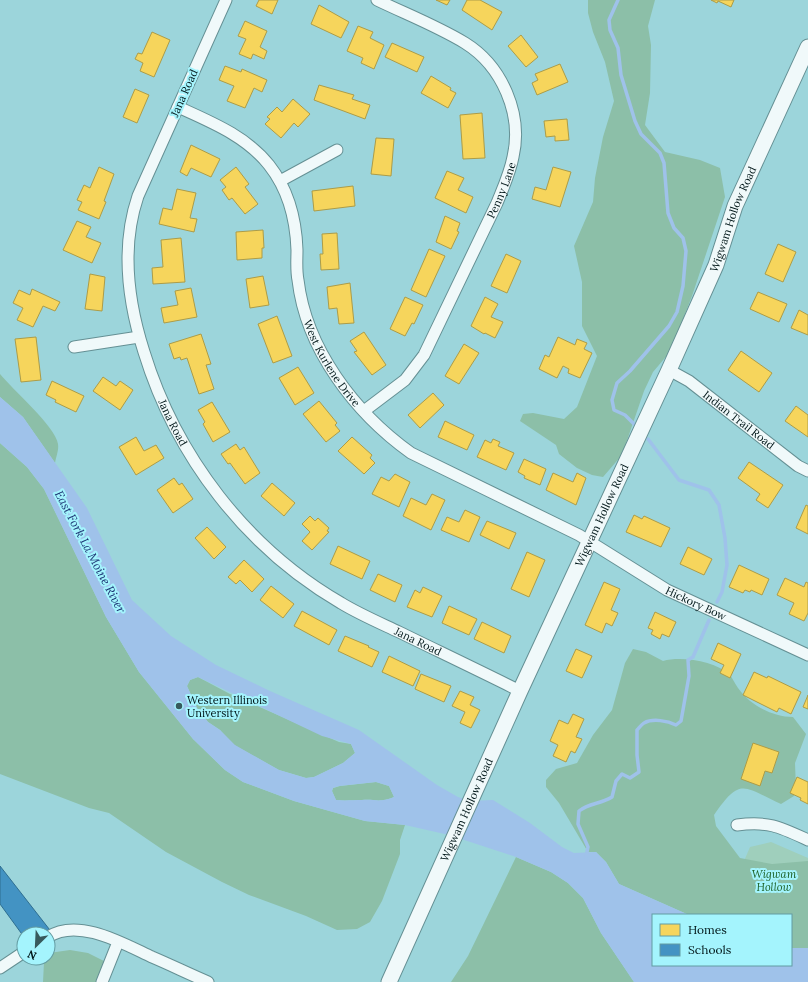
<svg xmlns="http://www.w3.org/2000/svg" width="808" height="982" viewBox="0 0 808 982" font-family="Lora,serif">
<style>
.green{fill:#9fcfbc}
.forest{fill:#8cbfa8}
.water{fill:#9fc2ea;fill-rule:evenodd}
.homes{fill:#f6d55c;stroke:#ac9c48}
.schools{fill:#4393c3;stroke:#2f6e90}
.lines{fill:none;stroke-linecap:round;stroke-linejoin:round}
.stream{stroke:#9fc2ea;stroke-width:3.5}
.street-casing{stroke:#659094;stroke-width:13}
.secondary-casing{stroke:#659094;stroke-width:17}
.street{stroke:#f0f9fa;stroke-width:11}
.secondary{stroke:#f0f9fa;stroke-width:15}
.poi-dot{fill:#375a5d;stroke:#a4f4fd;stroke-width:1.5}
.labels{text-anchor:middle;stroke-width:4;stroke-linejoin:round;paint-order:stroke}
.street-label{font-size:11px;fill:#011719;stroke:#a4f4fd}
.poi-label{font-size:11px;fill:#011719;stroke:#a4f4fd;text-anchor:start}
.park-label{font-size:11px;font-style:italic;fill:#1d6025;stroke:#a4f4fd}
.water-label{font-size:12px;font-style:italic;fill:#1b3373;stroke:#a4f4fd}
</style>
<rect width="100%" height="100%" fill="#9cd5db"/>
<path class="green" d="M771,842L808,858V959L791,958V915H721L750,847Z"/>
<g class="forest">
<path d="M588,0H655L648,26L651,45L650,93L645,125L665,152L700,160L720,168L725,197L692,296L670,352L653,372L644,391L622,455L603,477L592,475L577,468L559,454L556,445L520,421L523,414L533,413L564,419L577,407L597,356L582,326V282L574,246L593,202L595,178L603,137L614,101L605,62L593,32L588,13Z"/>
<path d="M0,374C12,389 56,427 58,444C59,450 56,457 55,463L23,417L0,397Z"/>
<path d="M0,443L27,467L44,489L106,617L139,672L193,739L225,770L243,782L294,801L365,821L405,825L400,840V854L382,901L370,922L357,929L337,930L306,916L249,895L222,882L166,852L109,813L89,808L0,774Z"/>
<path d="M633,649L646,652L663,661C682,656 715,661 730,675C733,679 735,684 738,688C750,705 772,717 793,717L806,734L795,763L796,789L794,796L781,804C743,787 741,776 714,815L716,826L740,858L772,864L808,861V948H791V915H689L619,884L606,862L596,852H588L559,803L546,787V780L556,769L577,763L593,735L612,710L625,663Z"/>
<path d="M198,677L230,694L339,742L351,744L355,753L343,763L314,777L306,778L279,770L234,745L220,730L208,722L197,708L187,686L190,680Z"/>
<path d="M376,782L389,786L394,797C379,803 376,799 362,800C354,800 345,801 336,800L332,791L333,788L340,786Z"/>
<path d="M516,857L551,872L568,883L583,898L601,933L634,982H451L468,956Z"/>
<path d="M70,950L88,953L108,963L102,982H43L44,962L48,958L49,953Z"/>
</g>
<path class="water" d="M0,397L23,417L87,508L132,600L171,636L216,665L270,691L359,730L437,785L458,797L470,801L493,800L530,823L562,847L574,853L596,852L606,862L619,884L689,915H653V965H791V948H808V982H634L601,933L583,898L568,883L551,872L516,857L449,835L405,825L365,821L294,801L243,782L225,770L193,739L139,672L106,617L44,489L27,467L0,443ZM198,677L322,736L351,744L355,753L343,763L314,777L306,778L279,770L235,745L220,730L208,722L197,708L187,686L190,680ZM376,782L389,786L394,797C379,803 376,799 362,800C354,800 345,801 336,800L332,791L333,788L339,786Z"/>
<g class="homes">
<path d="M259,0H278L272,14L256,6Z"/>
<path d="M436,0H450L447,5Z"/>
<path d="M467,0H480L502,12L492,30L462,10Z"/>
<path d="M711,0H734L731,7L718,1L717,3Z"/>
<path d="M319,5L349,22L341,38L311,24Z"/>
<path d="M245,21L267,31L260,47L267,51L264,59L253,54L251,59L239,54L246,39L238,36Z"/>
<path d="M358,26L373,32L370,38L384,45L374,69L361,63L363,58L347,51Z"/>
<path d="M152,32L170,40L154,77L140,71L143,63L135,59L138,53L142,54Z"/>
<path d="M521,35L538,57L526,67L508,46Z"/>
<path d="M392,43L424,57L417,72L385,57Z"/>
<path d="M560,64L568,82L537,95L532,83L538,80L535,74Z"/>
<path d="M225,66L241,72L242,69L267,80L262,92L254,88L245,108L227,101L234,86L219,80Z"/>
<path d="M431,76L451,88L450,90L456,93L448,108L421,93Z"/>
<path d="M319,85L354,95L352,99L370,105L365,119L314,100Z"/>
<path d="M135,89L149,95L137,123L123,117Z"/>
<path d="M293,99L310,114L298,127L294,123L281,138L265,124L270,119L267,117L277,107L282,112Z"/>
<path d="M482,113L485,158L463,159L460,115Z"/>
<path d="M567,119L569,140L555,141V136L546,137L544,121Z"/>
<path d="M376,138L394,139L391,176L371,174Z"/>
<path d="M191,145L220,159L211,177L191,168L187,176L180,172Z"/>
<path d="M99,167L114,174L104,201L106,202L99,219L78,210L82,202L77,200L84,185L90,188Z"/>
<path d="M236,167L249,184L245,187L258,204L245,214L232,198L229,200L222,190L226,187L220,180Z"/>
<path d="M553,167L571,172L560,207L532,199L535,187L546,190Z"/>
<path d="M447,171L464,178L458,190L473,197L466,213L435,198Z"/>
<path d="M353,186L355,206L314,211L312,191Z"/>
<path d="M177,189L196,193L190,218L197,219L194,232L159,224L163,208L172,210Z"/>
<path d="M445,216L460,223L457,231L459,232L451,249L436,242Z"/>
<path d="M77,221L91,227L86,237L101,243L92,263L63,250Z"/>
<path d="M263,230L264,248H262V258L237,260L236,232Z"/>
<path d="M337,233L339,269L321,270L320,254H323L322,234Z"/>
<path d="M181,238L185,282L153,284L152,268L163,267L161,240Z"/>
<path d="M778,244L796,252L783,282L765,274Z"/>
<path d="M429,249L445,256L426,297L411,290Z"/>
<path d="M506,254L521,261L507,293L491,286Z"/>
<path d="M90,274L105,277L102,311L85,309Z"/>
<path d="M263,276L269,305L250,308L246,279Z"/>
<path d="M350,283L354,323L339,324L337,308L329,309L327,287Z"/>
<path d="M191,288L197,317L164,323L161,308L178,305L175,291Z"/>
<path d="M32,289L60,302L55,311L43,306L33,327L17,320L23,308L13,303L19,290L30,295Z"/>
<path d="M758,292L787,304L779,322L750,309Z"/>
<path d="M405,297L423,305L414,324L412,323L405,336L390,329Z"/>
<path d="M485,297L498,304L491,317L503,322L495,338L485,333L484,334L471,326Z"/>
<path d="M799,310L808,315V335L791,328Z"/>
<path d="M277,316L292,356L273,363L258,324Z"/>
<path d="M364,332L386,365L372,375L354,352L357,351L350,341Z"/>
<path d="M201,334L211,364L206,365L214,389L199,394L187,358L181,360L180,357L174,359L169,344Z"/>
<path d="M36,337L41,380L21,382L15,339Z"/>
<path d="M558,337L575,345L577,339L587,343L584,349L592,353L580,378L568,373L569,369L563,366L557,378L539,369L545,355L549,357Z"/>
<path d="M464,344L479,353L459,384L445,376Z"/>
<path d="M741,351L772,373L759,392L728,370Z"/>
<path d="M298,367L314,393L295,405L279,378Z"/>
<path d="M103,377L116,386L120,381L133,390L120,410L93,391Z"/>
<path d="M52,381L84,396L76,412L55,402L56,400L46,395Z"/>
<path d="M433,393L444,405L420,428L408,415Z"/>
<path d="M319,401L337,423L335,425L340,431L326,442L303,414Z"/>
<path d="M212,402L230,432L213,442L203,424L205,422L198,410Z"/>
<path d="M796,406L808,415V437L785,421Z"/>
<path d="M445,421L474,435L467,450L438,437Z"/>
<path d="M136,437L144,451L156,445L164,458L136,475L119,447Z"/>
<path d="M352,437L372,455L370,458L375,463L364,474L338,451Z"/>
<path d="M493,439L500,442L498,446L514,453L506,470L477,457L485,440L491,443Z"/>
<path d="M236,444L240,450L244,447L260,473L245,484L230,463L228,464L221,454Z"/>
<path d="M524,459L546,469L540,485L524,478L525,476L518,472Z"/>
<path d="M749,462L783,485L768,508L756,500L760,494L738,478Z"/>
<path d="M553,473L573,482L577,473L586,478L576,505L546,490Z"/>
<path d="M395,474L410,482L399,507L372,494L381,477L389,481Z"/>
<path d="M174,478L179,485L182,483L193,499L173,513L157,490Z"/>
<path d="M272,483L295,503L284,516L261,496Z"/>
<path d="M432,494L445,500L431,530L403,516L411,498L426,505Z"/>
<path d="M806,505L808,506V534L796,528Z"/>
<path d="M465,510L480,517L469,542L441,530L447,517L459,522Z"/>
<path d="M634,515L642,519L644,516L670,528L661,547L626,532Z"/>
<path d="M310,516L315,521L318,518L329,528L327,531L329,532L312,550L302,541L310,532L302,524Z"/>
<path d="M487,521L516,533L509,549L480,535Z"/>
<path d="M207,527L226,547L214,559L195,538Z"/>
<path d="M338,546L370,561L362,579L330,564Z"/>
<path d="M688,547L712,559L704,575L680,564Z"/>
<path d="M527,552L545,560L529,597L511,589Z"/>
<path d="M244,560L264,579L252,592L240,580L236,584L228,577Z"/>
<path d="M739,565L769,579L762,595L751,590L750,592L745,590L743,593L729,587Z"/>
<path d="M378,574L402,585L395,602L370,590Z"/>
<path d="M785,578L804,587L806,582L808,583V613L804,621L789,614L794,603L777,595Z"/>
<path d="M604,582L620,589L611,610L618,613L612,626L606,623L602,633L585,625Z"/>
<path d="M271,586L294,604L283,618L260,600Z"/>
<path d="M423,587L442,596L432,617L407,607L415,590L420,593Z"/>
<path d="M449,606L477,619L469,635L442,623Z"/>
<path d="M302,611L337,630L329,645L294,626Z"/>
<path d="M655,612L676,622L669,637L662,634L660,639L651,634L653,630L648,628Z"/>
<path d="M482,622L511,636L504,653L474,639Z"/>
<path d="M345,636L369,646L368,647L379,652L372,667L338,651Z"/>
<path d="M718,643L741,654L730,678L720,673L724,665L711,659Z"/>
<path d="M576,649L592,656L582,678L566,671Z"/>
<path d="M389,656L420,671L413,686L382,672Z"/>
<path d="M754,672L767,678L768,676L801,692L791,714L779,708L777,712L743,695Z"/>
<path d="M421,674L451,686L444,702L415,689Z"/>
<path d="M460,691L474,697L470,705L480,710L471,728L460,723L465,712L452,706Z"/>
<path d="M808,695V709L803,707Z"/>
<path d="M573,714L584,719L576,737L582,739L575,753L571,751L566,762L553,756L558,745L550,741L559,720L568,724Z"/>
<path d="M753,743L779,752L772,773L765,771L760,786L741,779Z"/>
<path d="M797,777L808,782V804L800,800L801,798L790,793Z"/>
</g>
<path class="schools" d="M0,866L53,934H24V937L0,904Z"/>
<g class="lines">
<g class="stream">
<path d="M618,0L609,20L610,30L618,48L621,75L635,121L641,134L660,153L664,163L668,213L674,228L683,238L686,251L683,286L677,312L669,326L630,371L617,383L612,400L614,410L625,415L634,424"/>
<path d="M648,439L679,480L709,490L719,505L725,538L727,565L722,592L717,602"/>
<path d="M586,857L588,847L578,824L579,811C589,803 601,804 612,797L616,781L622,774L630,778L639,772L637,755V730C639,728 642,724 644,723C653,718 668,721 676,725L681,721L689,676L688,660L693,657L709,620"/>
</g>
<g class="street-casing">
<g id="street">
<path id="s1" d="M226,0L138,196C121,246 128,302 144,352C176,456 246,548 341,603C359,614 380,623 399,632C440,652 480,671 520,691"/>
<path id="s2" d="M178,107C211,122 246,136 269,165C288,189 296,220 297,250C297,260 296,270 298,280C306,349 355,413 411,453L579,535L667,590L808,655"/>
<path d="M280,181L337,150"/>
<path d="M74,347L139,337"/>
<path id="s3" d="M669,370L689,381L798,466L808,471"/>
<path id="s4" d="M364,411L405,380L424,355L497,203C503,188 510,173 513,157C523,114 502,66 465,43C437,26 406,14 377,0"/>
<path d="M737,825C769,821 780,827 808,840"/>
<path d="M48,937C78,917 124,944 152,957C171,965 189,974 208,982"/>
<path d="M0,968L24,952"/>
<path d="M102,982L118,942"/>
</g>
</g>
<g class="secondary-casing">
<g id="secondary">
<path id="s5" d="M389,982L520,691L669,370L716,265L735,206L808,47"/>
</g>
</g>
<use href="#street" class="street"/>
<use href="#secondary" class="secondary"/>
</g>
<circle class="poi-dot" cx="179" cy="706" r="4"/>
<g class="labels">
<g class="street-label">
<text transform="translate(184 93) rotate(-66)" y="4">Jana Road</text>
<text dy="4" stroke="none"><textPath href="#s4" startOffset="265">Penny Lane</textPath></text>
<text dy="4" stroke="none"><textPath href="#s5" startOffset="837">Wigwam Hollow Road</textPath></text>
<text dy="4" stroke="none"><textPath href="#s2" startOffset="321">West Kurlene Drive</textPath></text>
<text dy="4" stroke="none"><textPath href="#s3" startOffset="86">Indian Trail Road</textPath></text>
<text dy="4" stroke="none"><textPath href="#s1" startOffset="450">Jana Road</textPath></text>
<text dy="4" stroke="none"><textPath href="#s5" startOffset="513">Wigwam Hollow Road</textPath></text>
<text dy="4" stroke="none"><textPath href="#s2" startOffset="765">Hickory Bow</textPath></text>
<text dy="4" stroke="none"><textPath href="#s1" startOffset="786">Jana Road</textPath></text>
<text dy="4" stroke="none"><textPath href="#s5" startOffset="189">Wigwam Hollow Road</textPath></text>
</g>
<g class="poi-label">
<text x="187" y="704">Western Illinois<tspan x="187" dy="13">University</tspan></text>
</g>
<g class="park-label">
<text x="774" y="878">Wigwam<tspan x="774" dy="13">Hollow</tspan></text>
</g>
<g class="water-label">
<text transform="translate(90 552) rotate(62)" y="4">East Fork La Moine River</text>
</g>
</g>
<rect x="652" y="914" width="140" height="52" fill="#a4f4fd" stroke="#639ca2"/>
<rect x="660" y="924" width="20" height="12" fill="#f6d55c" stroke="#639ca2"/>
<text x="688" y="934" font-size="12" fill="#011719">Homes</text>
<rect x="660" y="944" width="20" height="12" fill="#4393c3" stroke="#639ca2"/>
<text x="688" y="954" font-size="12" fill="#011719">Schools</text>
<g transform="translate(36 946) rotate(204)"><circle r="19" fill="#a4f4fd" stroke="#639ca2"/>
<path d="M0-3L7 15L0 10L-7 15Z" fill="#375a5d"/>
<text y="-6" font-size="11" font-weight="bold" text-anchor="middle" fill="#011719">N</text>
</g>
</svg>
